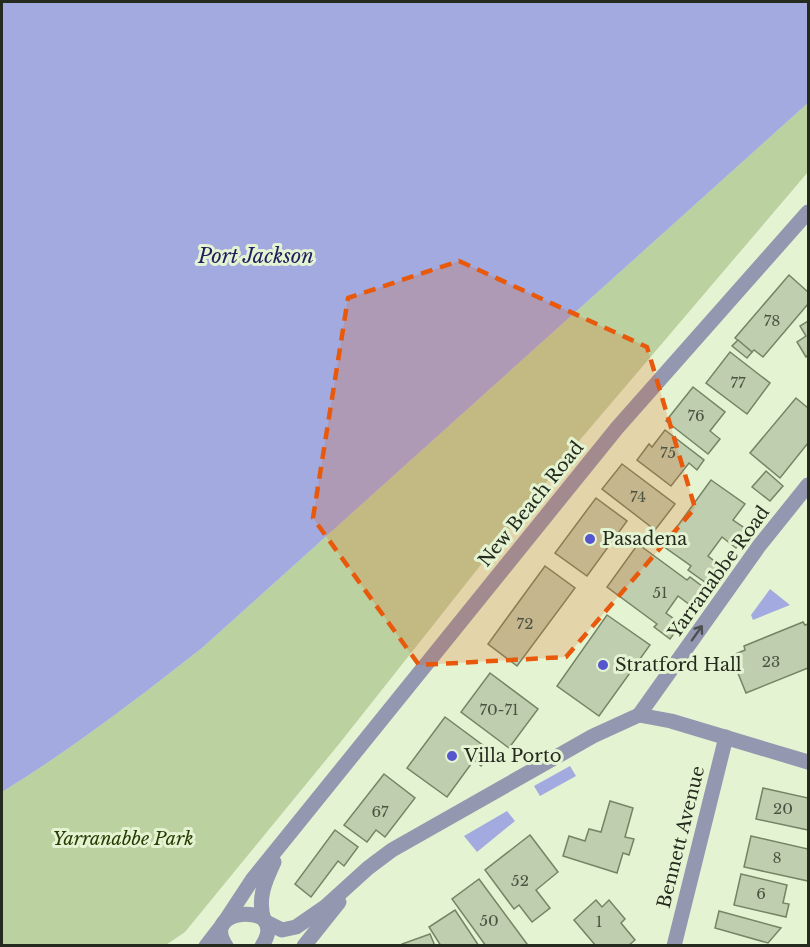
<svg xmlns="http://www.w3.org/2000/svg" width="810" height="947" viewBox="0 0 810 947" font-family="'Libre Baskerville',serif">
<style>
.green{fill:#bbd1a0}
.water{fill:#a2aae0}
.building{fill:#bfceae;stroke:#768466;stroke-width:1.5}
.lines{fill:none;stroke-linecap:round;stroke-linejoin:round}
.minor{stroke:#9397af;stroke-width:15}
.tertiary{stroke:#9397af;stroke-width:15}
.oneway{stroke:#4c5051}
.marked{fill:#e8590c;fill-opacity:0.2;stroke:#e8590c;stroke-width:4.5;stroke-dasharray:12 8;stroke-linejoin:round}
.poi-dot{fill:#5556cd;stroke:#e4f3d2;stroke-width:2}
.labels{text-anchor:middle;stroke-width:6;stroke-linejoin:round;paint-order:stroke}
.number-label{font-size:15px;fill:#4c5342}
.street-label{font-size:18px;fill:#252a1e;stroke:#e4f3d2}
.poi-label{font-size:18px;fill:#252a1e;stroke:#e4f3d2;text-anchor:start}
.park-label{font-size:18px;font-style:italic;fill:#273c00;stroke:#e4f3d2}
.water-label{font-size:20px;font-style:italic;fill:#201f5e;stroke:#e4f3d2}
</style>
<rect width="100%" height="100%" fill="#e4f3d2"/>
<path class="green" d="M808,103V172L579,441L339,744L185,932L166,945L2,946V792C72,749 137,699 202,648Z"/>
<g class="water">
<path d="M2,2H808V103L202,648C137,699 72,749 2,792Z"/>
<path d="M770,589L790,605L753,620L751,615Z"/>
<path d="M570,766L576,776L540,796L534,786Z"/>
<path d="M507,811L515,821L477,852L464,836Z"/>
</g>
<g class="building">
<path d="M789,275L808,292V304L763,357L754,350L752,352L735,338Z"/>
<path d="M808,321V355L806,357L797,342L806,336L800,326Z"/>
<path d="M738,340L752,352L747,358L732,346Z"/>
<path d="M730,352L770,383L747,414L706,383Z"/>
<path d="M693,387L725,412L710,431L720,439L708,454L666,421Z"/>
<path d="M796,398L808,408V443L780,478L750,453Z"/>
<path d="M665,430L704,460L697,470L689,463L671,486L637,460L649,444L652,447Z"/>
<path d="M622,464L675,504L655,530L602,489Z"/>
<path d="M766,471L783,486L770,501L752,487Z"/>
<path d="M711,480L745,504L733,520L749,531L736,548L722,537L708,556L722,567L709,585L688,570L691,566L663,546Z"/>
<path d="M596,498L627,521L587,576L555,553Z"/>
<path d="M638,544L687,580L690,577L707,590L694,608L678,596L666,613L681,624L670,639L654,627L657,624L607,587Z"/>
<path d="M545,566L575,588L517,666L488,644Z"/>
<path d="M607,615L650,645L599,716L557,686Z"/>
<path d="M803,622L805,625L808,624V668L746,693L731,656L745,650L744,646Z"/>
<path d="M490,673L538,709L509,748L461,712Z"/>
<path d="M445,717L492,752L481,766L474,760L447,797L407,768Z"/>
<path d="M384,774L415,798L385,837L376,830L367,842L344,825Z"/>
<path d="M763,788L808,798V830L756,819Z"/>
<path d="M610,801L633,808L625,837L634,839L629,855L623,853L617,873L563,856L569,836L585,841L589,829L601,832Z"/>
<path d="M335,830L358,847L344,866L338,861L311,897L295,884Z"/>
<path d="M530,835L558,872L536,890L550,908L532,922L519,905L514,909L485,870Z"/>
<path d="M751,836L808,849V881L744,867Z"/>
<path d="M741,874L787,885L783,903L789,904L786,917L734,905Z"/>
<path d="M479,879L527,944L525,946H486L452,899Z"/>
<path d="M596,900L602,907L609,900L625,919L621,923L635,940L628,946H596L574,920Z"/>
<path d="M455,910L479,946H441L429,927Z"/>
<path d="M719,911L781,928L768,943L715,928Z"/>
<path d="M430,934L435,946H402V944Z"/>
</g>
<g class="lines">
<g class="minor">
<path d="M639,715L759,546L808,485"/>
<path d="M674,946L726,737"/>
</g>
<g class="tertiary">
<path d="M264,920C257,899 265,881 274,862"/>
<path d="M225,921L252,880L617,428L808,212"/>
<path d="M266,922L282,930L296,927L325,907L368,868L392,850L593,736L639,715L671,721L808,762"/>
<path d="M206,946L223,924"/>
<path d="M226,946C207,918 243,908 263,918C271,928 268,936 262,946"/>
<path d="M304,946L339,902"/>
</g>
</g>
<defs><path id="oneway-shaft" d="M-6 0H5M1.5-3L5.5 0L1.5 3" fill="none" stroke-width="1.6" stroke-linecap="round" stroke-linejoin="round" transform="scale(1.5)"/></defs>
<use class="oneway" href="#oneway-shaft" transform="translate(697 633) rotate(-55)"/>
<path class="marked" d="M459,261L647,347L695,508L566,657L419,665L313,518L348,298Z"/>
<g class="poi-dot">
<circle cx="590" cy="539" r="6"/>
<circle cx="603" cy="665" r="6"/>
<circle cx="452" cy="756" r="6"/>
</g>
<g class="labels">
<g class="number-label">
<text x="772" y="326">78</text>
<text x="738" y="388">77</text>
<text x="696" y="421">76</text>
<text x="668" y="458">75</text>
<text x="638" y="502">74</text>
<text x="660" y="598">51</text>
<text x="525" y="629">72</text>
<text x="771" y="667">23</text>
<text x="499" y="715">70-71</text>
<text x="783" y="814">20</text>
<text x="380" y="817">67</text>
<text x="777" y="863">8</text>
<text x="520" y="886">52</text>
<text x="761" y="899">6</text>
<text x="489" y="926">50</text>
<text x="599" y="927">1</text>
</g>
<g class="street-label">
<text transform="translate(531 504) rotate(-51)" y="6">New Beach Road</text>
<text transform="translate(719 572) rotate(-54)" y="6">Yarranabbe Road</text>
<text transform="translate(681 837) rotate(-76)" y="6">Bennett Avenue</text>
</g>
<g class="poi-label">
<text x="602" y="545">Pasadena</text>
<text x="615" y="671">Stratford Hall</text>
<text x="464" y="762">Villa Porto</text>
</g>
<g class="park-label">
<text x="123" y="845">Yarranabbe Park</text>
</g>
<g class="water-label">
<text x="256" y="263">Port Jackson</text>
</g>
</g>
<rect width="810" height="947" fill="none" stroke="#252a1e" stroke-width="6"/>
</svg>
